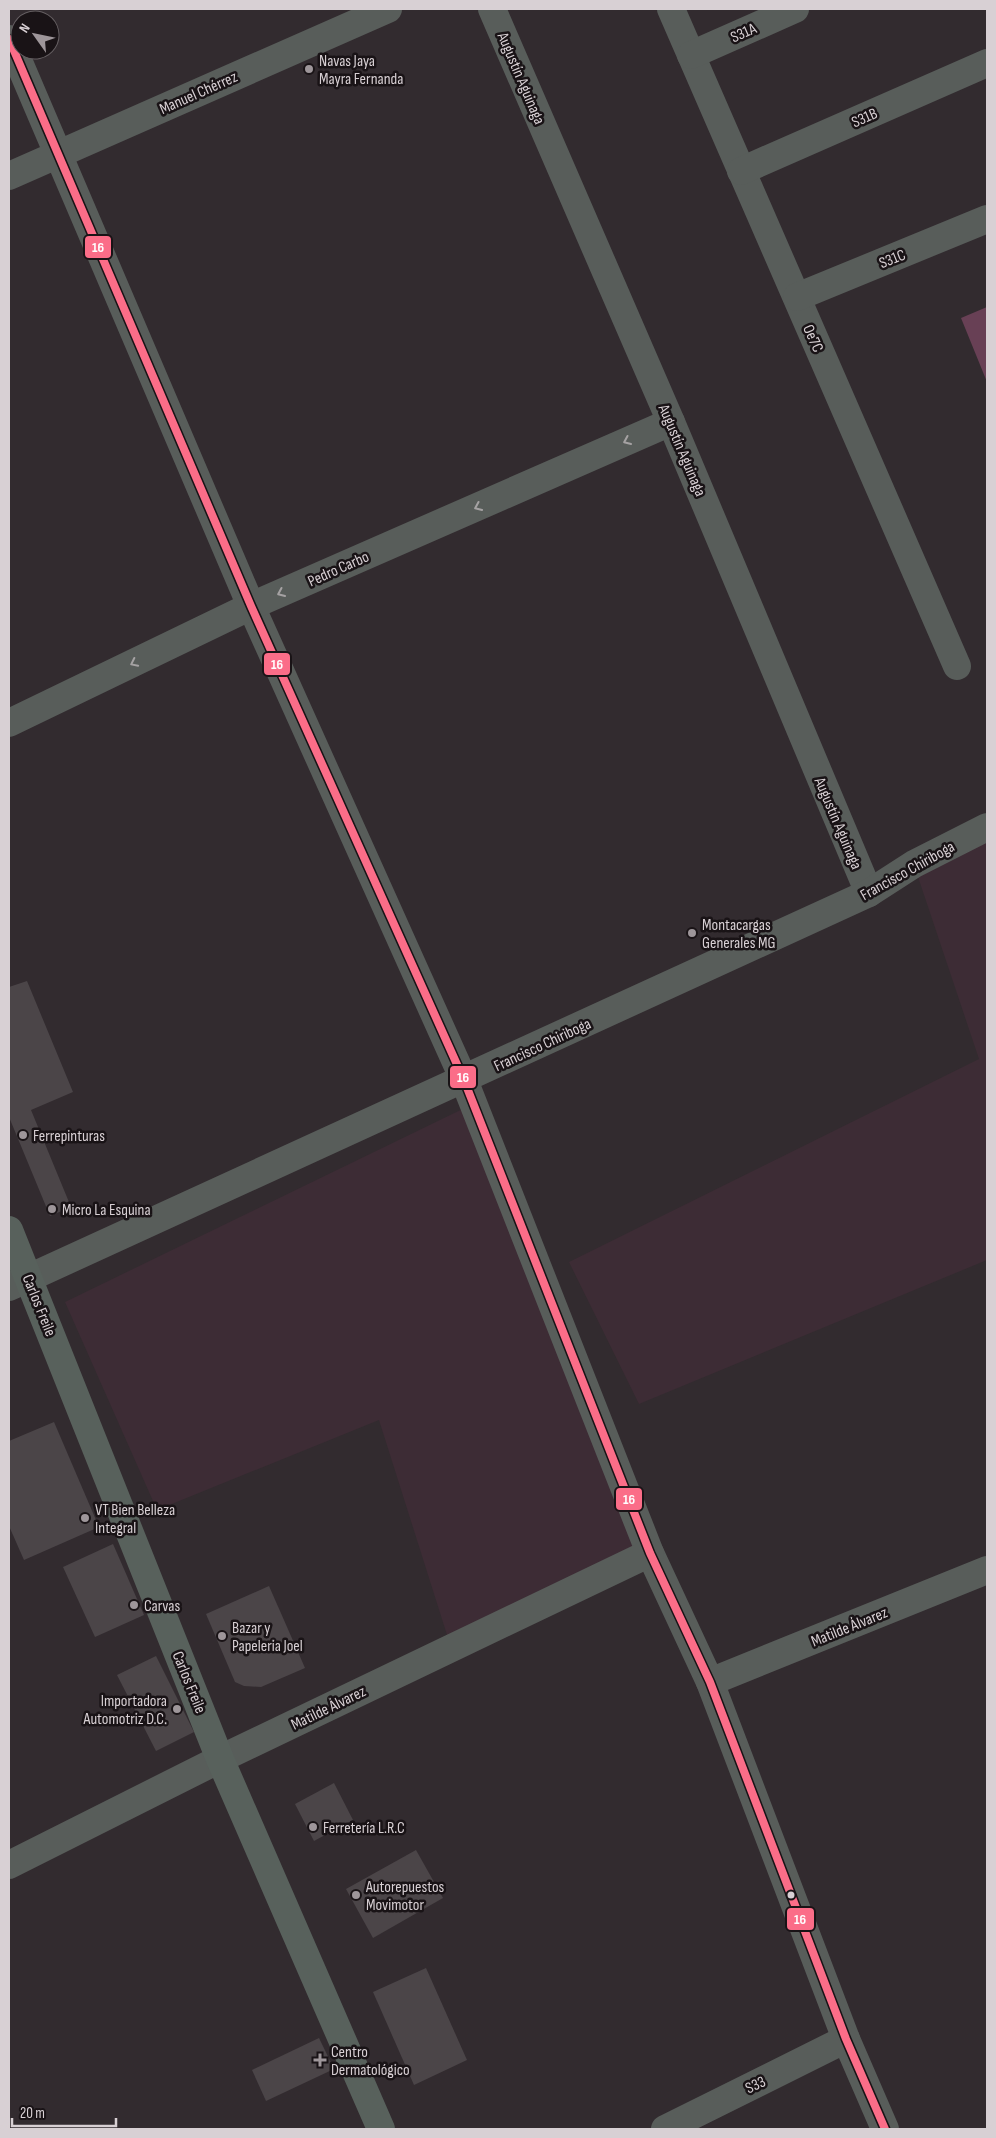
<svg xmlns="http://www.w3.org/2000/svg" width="996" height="2138" viewBox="0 0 996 2138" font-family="'Sofia Sans Condensed',sans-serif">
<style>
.built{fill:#3d2c35}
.green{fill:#684055}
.building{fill:#4b4548}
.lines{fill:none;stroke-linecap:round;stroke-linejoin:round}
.street{stroke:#585d5a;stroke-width:28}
.secondary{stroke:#58615c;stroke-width:28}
.bus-1-casing{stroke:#191316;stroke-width:11}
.bus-1{stroke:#fb6d88;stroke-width:8}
.oneway{stroke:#a5a2a3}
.poi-dot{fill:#9e969a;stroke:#191316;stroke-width:2}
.bus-dot{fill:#d8d0d4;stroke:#191316;stroke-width:2}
.labels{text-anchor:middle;stroke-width:5;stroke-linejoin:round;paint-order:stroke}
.street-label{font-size:16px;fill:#d8d0d4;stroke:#191316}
.poi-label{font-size:16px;fill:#d8d0d4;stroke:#191316;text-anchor:start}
.line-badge{stroke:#191316;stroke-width:2}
.badge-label{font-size:14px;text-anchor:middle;font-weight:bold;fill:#fff}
</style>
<rect width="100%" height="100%" fill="#322b2f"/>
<g class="built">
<path d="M987,832V1260L639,1404L569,1262L979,1059L915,868Z"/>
<path d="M477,1102L655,1540L448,1638L379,1420L157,1510L65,1302Z"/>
</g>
<path class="green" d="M987,307V382L961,318Z"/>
<g class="building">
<path d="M27,981L73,1092L31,1110L71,1207L50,1216L9,1117V987Z"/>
<path d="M54,1422L99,1527L24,1560L9,1526V1441Z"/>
<path d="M113,1544L144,1615L95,1637L63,1567Z"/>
<path d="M269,1586L305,1668L261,1687L244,1686L235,1682L206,1614Z"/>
<path d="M156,1656L194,1732L156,1751L117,1675Z"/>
<path d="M334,1783L353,1820L314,1841L295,1804Z"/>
<path d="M416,1850L443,1898L373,1938L346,1889Z"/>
<path d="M426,1968L467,2060L414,2085L373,1992Z"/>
<path d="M319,2038L334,2069L266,2101L252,2070Z"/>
</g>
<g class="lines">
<g class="street">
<path d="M492,9L671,422L869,893"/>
<path d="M671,9L957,666"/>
<path d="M9,39L251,606L464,1080L650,1553L710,1682L846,2039L885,2129"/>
<path d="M691,55L795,9"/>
<path d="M741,171L987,63"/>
<path d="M9,176L388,9"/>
<path d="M797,297L987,219"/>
<path d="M9,723L251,606L671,422"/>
<path d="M9,1287L869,893L914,864L987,827"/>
<path d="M710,1682L987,1570"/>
<path d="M9,1865L220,1759L650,1553"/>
<path d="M665,2129L846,2039"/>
</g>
<path class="secondary" d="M9,1230L220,1759L381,2129"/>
<g class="bus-1-casing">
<path id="bus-1" d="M9,39L251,606L464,1080L650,1553L710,1682L846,2039L885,2129"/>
</g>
<use href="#bus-1" class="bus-1"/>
</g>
<defs><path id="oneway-chevron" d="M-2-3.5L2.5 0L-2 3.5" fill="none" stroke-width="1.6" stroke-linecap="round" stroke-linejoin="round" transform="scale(1.25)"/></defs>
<g class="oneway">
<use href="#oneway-chevron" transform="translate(627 441) rotate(156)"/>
<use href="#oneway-chevron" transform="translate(478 507) rotate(156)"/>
<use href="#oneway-chevron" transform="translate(281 593) rotate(156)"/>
<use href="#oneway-chevron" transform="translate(134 663) rotate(154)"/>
</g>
<g class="poi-dot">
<circle cx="309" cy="69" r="5"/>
<circle cx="692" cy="933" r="5"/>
<circle cx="23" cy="1135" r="5"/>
<circle cx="52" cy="1209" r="5"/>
<circle cx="85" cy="1518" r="5"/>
<circle cx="134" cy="1605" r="5"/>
<circle cx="222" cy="1636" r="5"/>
<circle cx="177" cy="1709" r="5"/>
<circle cx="313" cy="1827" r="5"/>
<circle cx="356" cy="1895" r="5"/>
<path d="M317.5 2052.5h5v5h5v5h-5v5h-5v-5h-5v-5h5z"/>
</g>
<circle class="bus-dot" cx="791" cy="1895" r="4.5"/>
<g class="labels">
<g class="street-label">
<text transform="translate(743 32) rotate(-24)" y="6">S31A</text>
<text transform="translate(522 78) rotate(67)" y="6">Augustín Aguinaga</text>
<text transform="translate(198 92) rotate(-24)" y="6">Manuel Chérrez</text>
<text transform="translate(864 117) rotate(-24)" y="6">S31B</text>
<text transform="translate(892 258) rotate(-22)" y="6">S31C</text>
<text transform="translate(814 338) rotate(66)" y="6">Oe7C</text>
<text transform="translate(683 450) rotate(67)" y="6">Augustín Aguinaga</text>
<text transform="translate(338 568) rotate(-24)" y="6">Pedro Carbo</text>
<text transform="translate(839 823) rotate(67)" y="6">Augustín Aguinaga</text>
<text transform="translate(907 870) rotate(-29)" y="6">Francisco Chiriboga</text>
<text transform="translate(542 1044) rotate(-25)" y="6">Francisco Chiriboga</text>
<text transform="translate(40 1305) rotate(68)" y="6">Carlos Freile</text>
<text transform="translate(849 1626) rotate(-22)" y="6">Matilde Álvarez</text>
<text transform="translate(190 1682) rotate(68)" y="6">Carlos Freile</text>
<text transform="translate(328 1707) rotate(-26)" y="6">Matilde Álvarez</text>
<text transform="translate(755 2084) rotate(-26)" y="6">S33</text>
</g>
<g class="poi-label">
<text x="319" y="66">Navas Jaya<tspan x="319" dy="18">Mayra Fernanda</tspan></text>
<text x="702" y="930">Montacargas<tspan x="702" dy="18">Generales MG</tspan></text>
<text x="33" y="1141">Ferrepinturas</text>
<text x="62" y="1215">Micro La Esquina</text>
<text x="95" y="1515">VT Bien Belleza<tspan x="95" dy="18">Integral</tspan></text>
<text x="144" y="1611">Carvas</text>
<text x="232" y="1633">Bazar y<tspan x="232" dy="18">Papeleria Joel</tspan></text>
<text x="167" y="1706" text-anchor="end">Importadora<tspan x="167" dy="18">Automotriz D.C.</tspan></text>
<text x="323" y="1833">Ferretería L.R.C</text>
<text x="366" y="1892">Autorepuestos<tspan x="366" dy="18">Movimotor</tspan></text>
<text x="331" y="2057">Centro<tspan x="331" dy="18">Dermatológico</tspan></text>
</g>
</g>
<g class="line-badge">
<rect x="84" y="235" width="28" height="24" rx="5" fill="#fb6d88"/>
<rect x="263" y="652" width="28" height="24" rx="5" fill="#fb6d88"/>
<rect x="449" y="1065" width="28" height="24" rx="5" fill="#fb6d88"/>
<rect x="615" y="1487" width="28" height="24" rx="5" fill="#fb6d88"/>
<rect x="786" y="1907" width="29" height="24" rx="5" fill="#fb6d88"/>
</g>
<g class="badge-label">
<text x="98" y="252">16</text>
<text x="277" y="669">16</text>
<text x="463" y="1082">16</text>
<text x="629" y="1504">16</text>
<text x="800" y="1924">16</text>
</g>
<rect width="996" height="2138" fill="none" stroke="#d8d0d4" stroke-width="20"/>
<g transform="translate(35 35) rotate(303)"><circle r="24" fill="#191316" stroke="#655f62"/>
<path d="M0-4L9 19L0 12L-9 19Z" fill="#9e969a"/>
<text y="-8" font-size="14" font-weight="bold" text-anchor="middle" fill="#d8d0d4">N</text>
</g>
<path d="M12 2118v8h104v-8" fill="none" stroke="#d8d0d4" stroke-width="2.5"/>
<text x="20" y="2118" font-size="15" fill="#d8d0d4" stroke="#191316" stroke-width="4" paint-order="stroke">20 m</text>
</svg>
